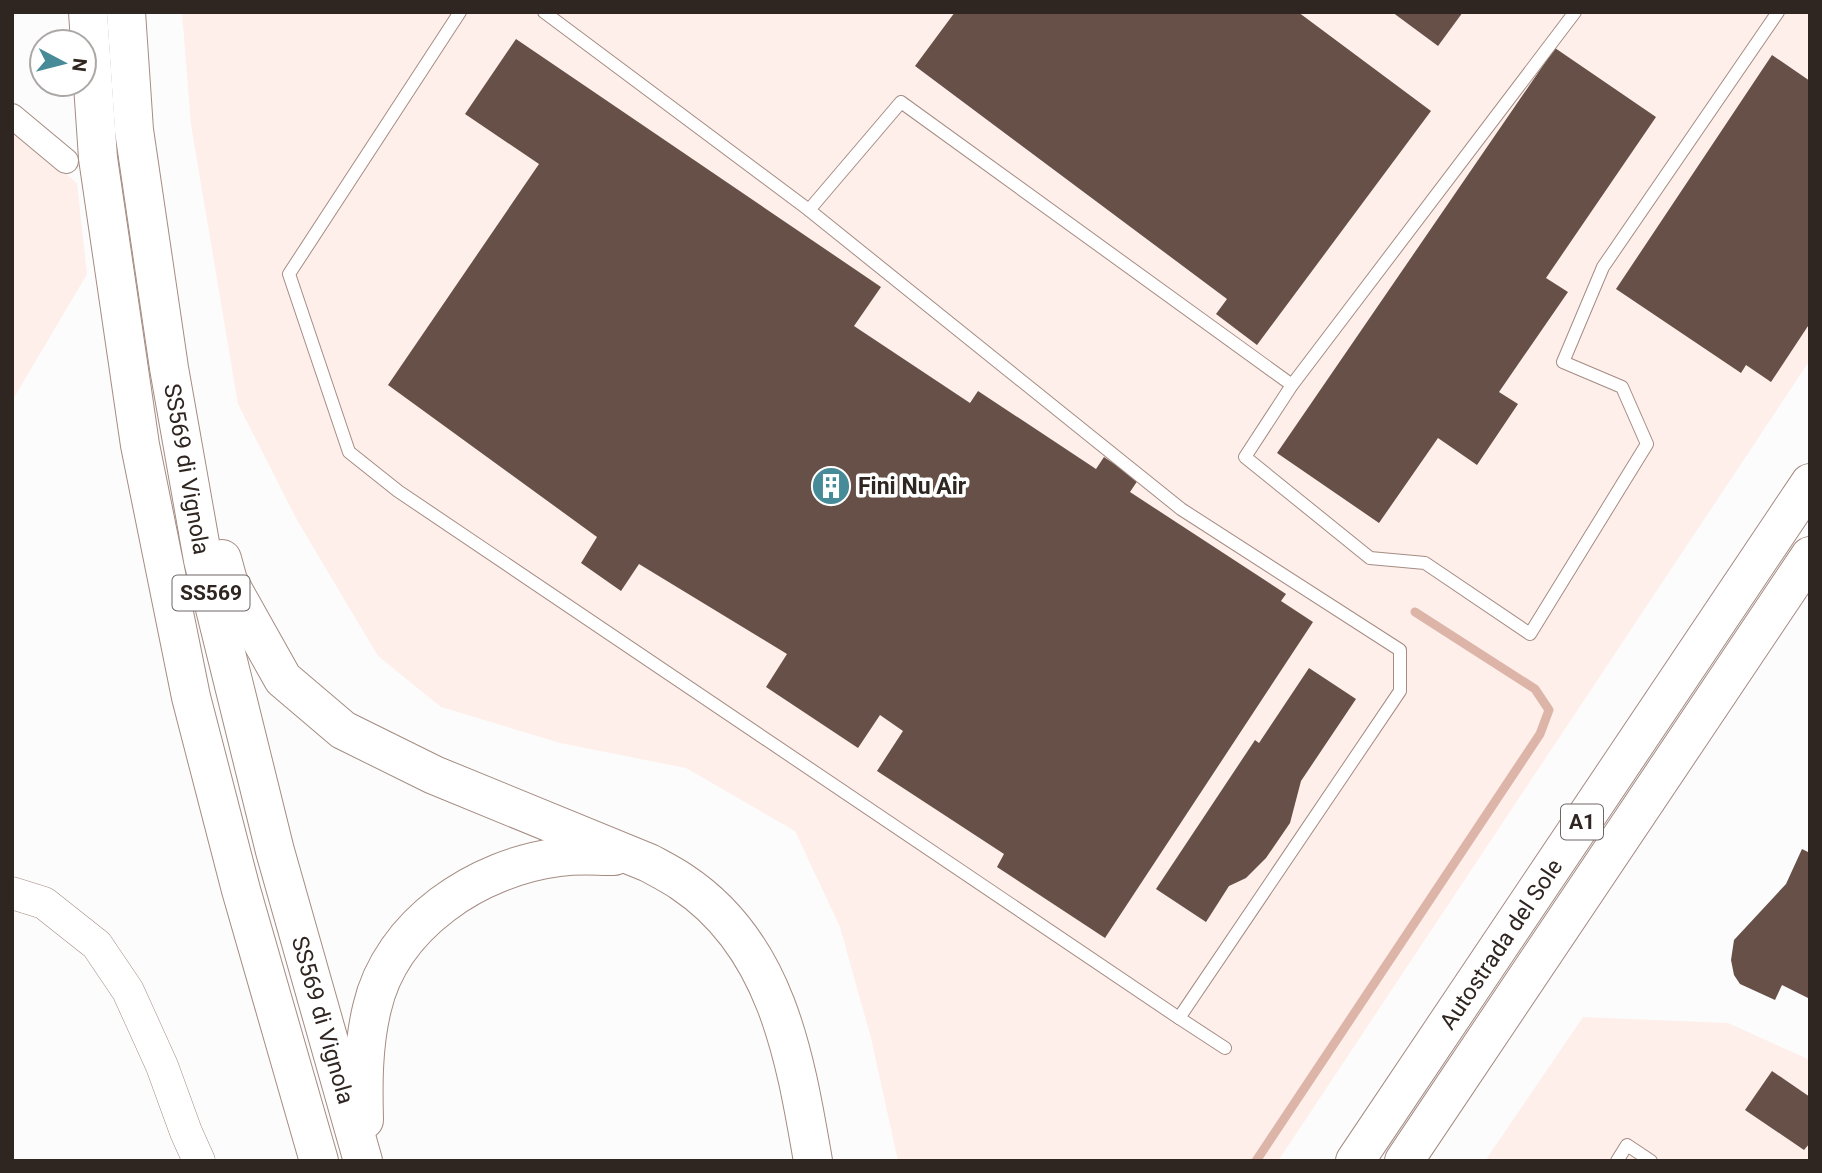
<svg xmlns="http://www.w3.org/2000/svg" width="1822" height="1173" viewBox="0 0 1822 1173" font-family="Roboto,sans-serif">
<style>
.built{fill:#feefea}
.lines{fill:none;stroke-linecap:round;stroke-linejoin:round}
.stream{stroke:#dcb5a8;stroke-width:9}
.building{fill:#675048}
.service-casing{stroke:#a58c83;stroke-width:14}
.minor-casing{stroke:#a58c83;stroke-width:26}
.tertiary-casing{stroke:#a58c83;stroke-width:33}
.trunk-casing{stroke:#a58c83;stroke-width:40}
.motorway-casing{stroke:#a58c83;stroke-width:40}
.service{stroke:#fff;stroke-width:12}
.minor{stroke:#fff;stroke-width:24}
.tertiary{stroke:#fff;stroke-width:32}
.trunk{stroke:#fff;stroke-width:38}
.motorway{stroke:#fff;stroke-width:38}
.labels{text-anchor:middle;stroke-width:7;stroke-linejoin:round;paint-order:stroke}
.shield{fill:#fff;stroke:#6d6664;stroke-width:2}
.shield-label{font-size:21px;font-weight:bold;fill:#2f2521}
.street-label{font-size:23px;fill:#2f2521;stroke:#fff}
.poi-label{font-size:23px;font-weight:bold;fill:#2f2521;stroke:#fff;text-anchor:start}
</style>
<rect width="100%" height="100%" fill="#fcfcfc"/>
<g class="built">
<path d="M182,12H1810V360L1278,1161H898L871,1038L840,927L795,831L686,768L560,743L441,707L378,656L297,520L238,404L191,125Z"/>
<path d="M12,130L77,183L87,274L12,401Z"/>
<path d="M1583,1017L1728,1023L1810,1060V1161H1485Z"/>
</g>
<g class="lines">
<path class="stream" d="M1256,1161L1540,734L1549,710L1535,689L1415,612"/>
</g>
<g class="building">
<path d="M955,12H1298L1431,111L1257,345L1216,314L1227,299L915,66Z"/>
<path d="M1392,12H1463L1438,46Z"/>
<path d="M516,39L881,287L854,326L970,403L978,391L1096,469L1104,457L1138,480L1130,492L1286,594L1281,601L1313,622L1105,938L997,867L1004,854L877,771L903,731L880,715L858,748L766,687L787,654L639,564L621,591L581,563L597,537L388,385L539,164L465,114Z"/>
<path d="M1555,48L1656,117L1546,278L1568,292L1499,392L1518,404L1477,465L1438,438L1379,523L1277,453Z"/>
<path d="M1772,55L1810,81V323L1771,382L1746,365L1741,373L1616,289Z"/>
<path d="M1309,668L1356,699L1301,781L1290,823L1266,858L1246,878L1229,886L1206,922L1156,889L1255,740L1259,743Z"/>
<path d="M1802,849L1810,853V999L1782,985L1775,1000L1740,984L1734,975L1731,960L1734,940L1786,884Z"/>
<path d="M1772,1071L1810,1097V1143L1804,1150L1745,1110Z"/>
</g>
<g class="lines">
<g class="service-casing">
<g id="service">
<path d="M460,12L289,274L349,452L398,491L1179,1018"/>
<path d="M544,12L809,210L1181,509L1400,650V691L1179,1018L1225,1048"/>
<path d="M1575,12L1292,385L1245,457L1370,558L1425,563L1530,634L1647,444L1622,387L1563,362L1603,267L1778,12"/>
<path d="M809,210L901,102L1292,385"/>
<path d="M1617,1161L1627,1145L1651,1161"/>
</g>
</g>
<g class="minor-casing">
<path id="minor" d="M12,116L66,161"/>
</g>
<g class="tertiary-casing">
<path id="tertiary" d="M12,893L44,903L97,945L128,991L162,1066L186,1132L199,1161"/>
</g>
<g class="trunk-casing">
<g id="trunk">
<path d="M88,12L98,158L140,445L191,697L241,890L319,1161"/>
<path d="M126,12L134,130L169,368L203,560L275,851L363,1161"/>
<path d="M222,559L228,581L283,679L343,730L434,775L649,863C660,869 672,875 682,882C777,945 795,1057 813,1161"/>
<path d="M364,1120C363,1083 363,1045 372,1008C391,924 478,867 560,857C578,854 596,856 614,856"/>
</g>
</g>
<g class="motorway-casing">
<g id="motorway">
<path d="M1355,1161L1810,483"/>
<path d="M1404,1161L1810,556"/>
</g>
</g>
<use href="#service" class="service"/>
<use href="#minor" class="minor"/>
<use href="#tertiary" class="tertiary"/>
<use href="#trunk" class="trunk"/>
<use href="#motorway" class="motorway"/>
</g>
<defs>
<g id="building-disc" transform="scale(2.0125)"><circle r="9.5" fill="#478b99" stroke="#fff"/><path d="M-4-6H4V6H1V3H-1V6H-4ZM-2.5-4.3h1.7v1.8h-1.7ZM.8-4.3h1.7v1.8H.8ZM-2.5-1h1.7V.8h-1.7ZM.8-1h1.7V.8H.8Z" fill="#fff"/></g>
</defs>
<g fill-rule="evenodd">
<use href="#building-disc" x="831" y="486"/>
</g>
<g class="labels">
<g class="shield">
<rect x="172.5" y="575.5" width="77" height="35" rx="5"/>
<rect x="1561" y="804.5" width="42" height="35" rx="5"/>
</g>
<g class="shield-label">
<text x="211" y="600">SS569</text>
<text x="1582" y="829">A1</text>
</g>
<g class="street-label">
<text transform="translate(187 469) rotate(80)" y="8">SS569 di Vignola</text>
<text transform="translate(1501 944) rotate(-56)" y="8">Autostrada del Sole</text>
<text transform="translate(323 1020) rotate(74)" y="8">SS569 di Vignola</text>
</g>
<g class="poi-label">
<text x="858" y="494">Fini Nu Air</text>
</g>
</g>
<rect width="1822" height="1173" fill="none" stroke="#2f2521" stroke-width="28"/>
<g transform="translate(63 63) rotate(97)"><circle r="33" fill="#ffffff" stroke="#aca8a6" stroke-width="2"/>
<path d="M0-5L12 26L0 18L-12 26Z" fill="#478b99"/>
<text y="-10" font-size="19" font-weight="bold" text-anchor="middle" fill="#2f2521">N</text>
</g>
</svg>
